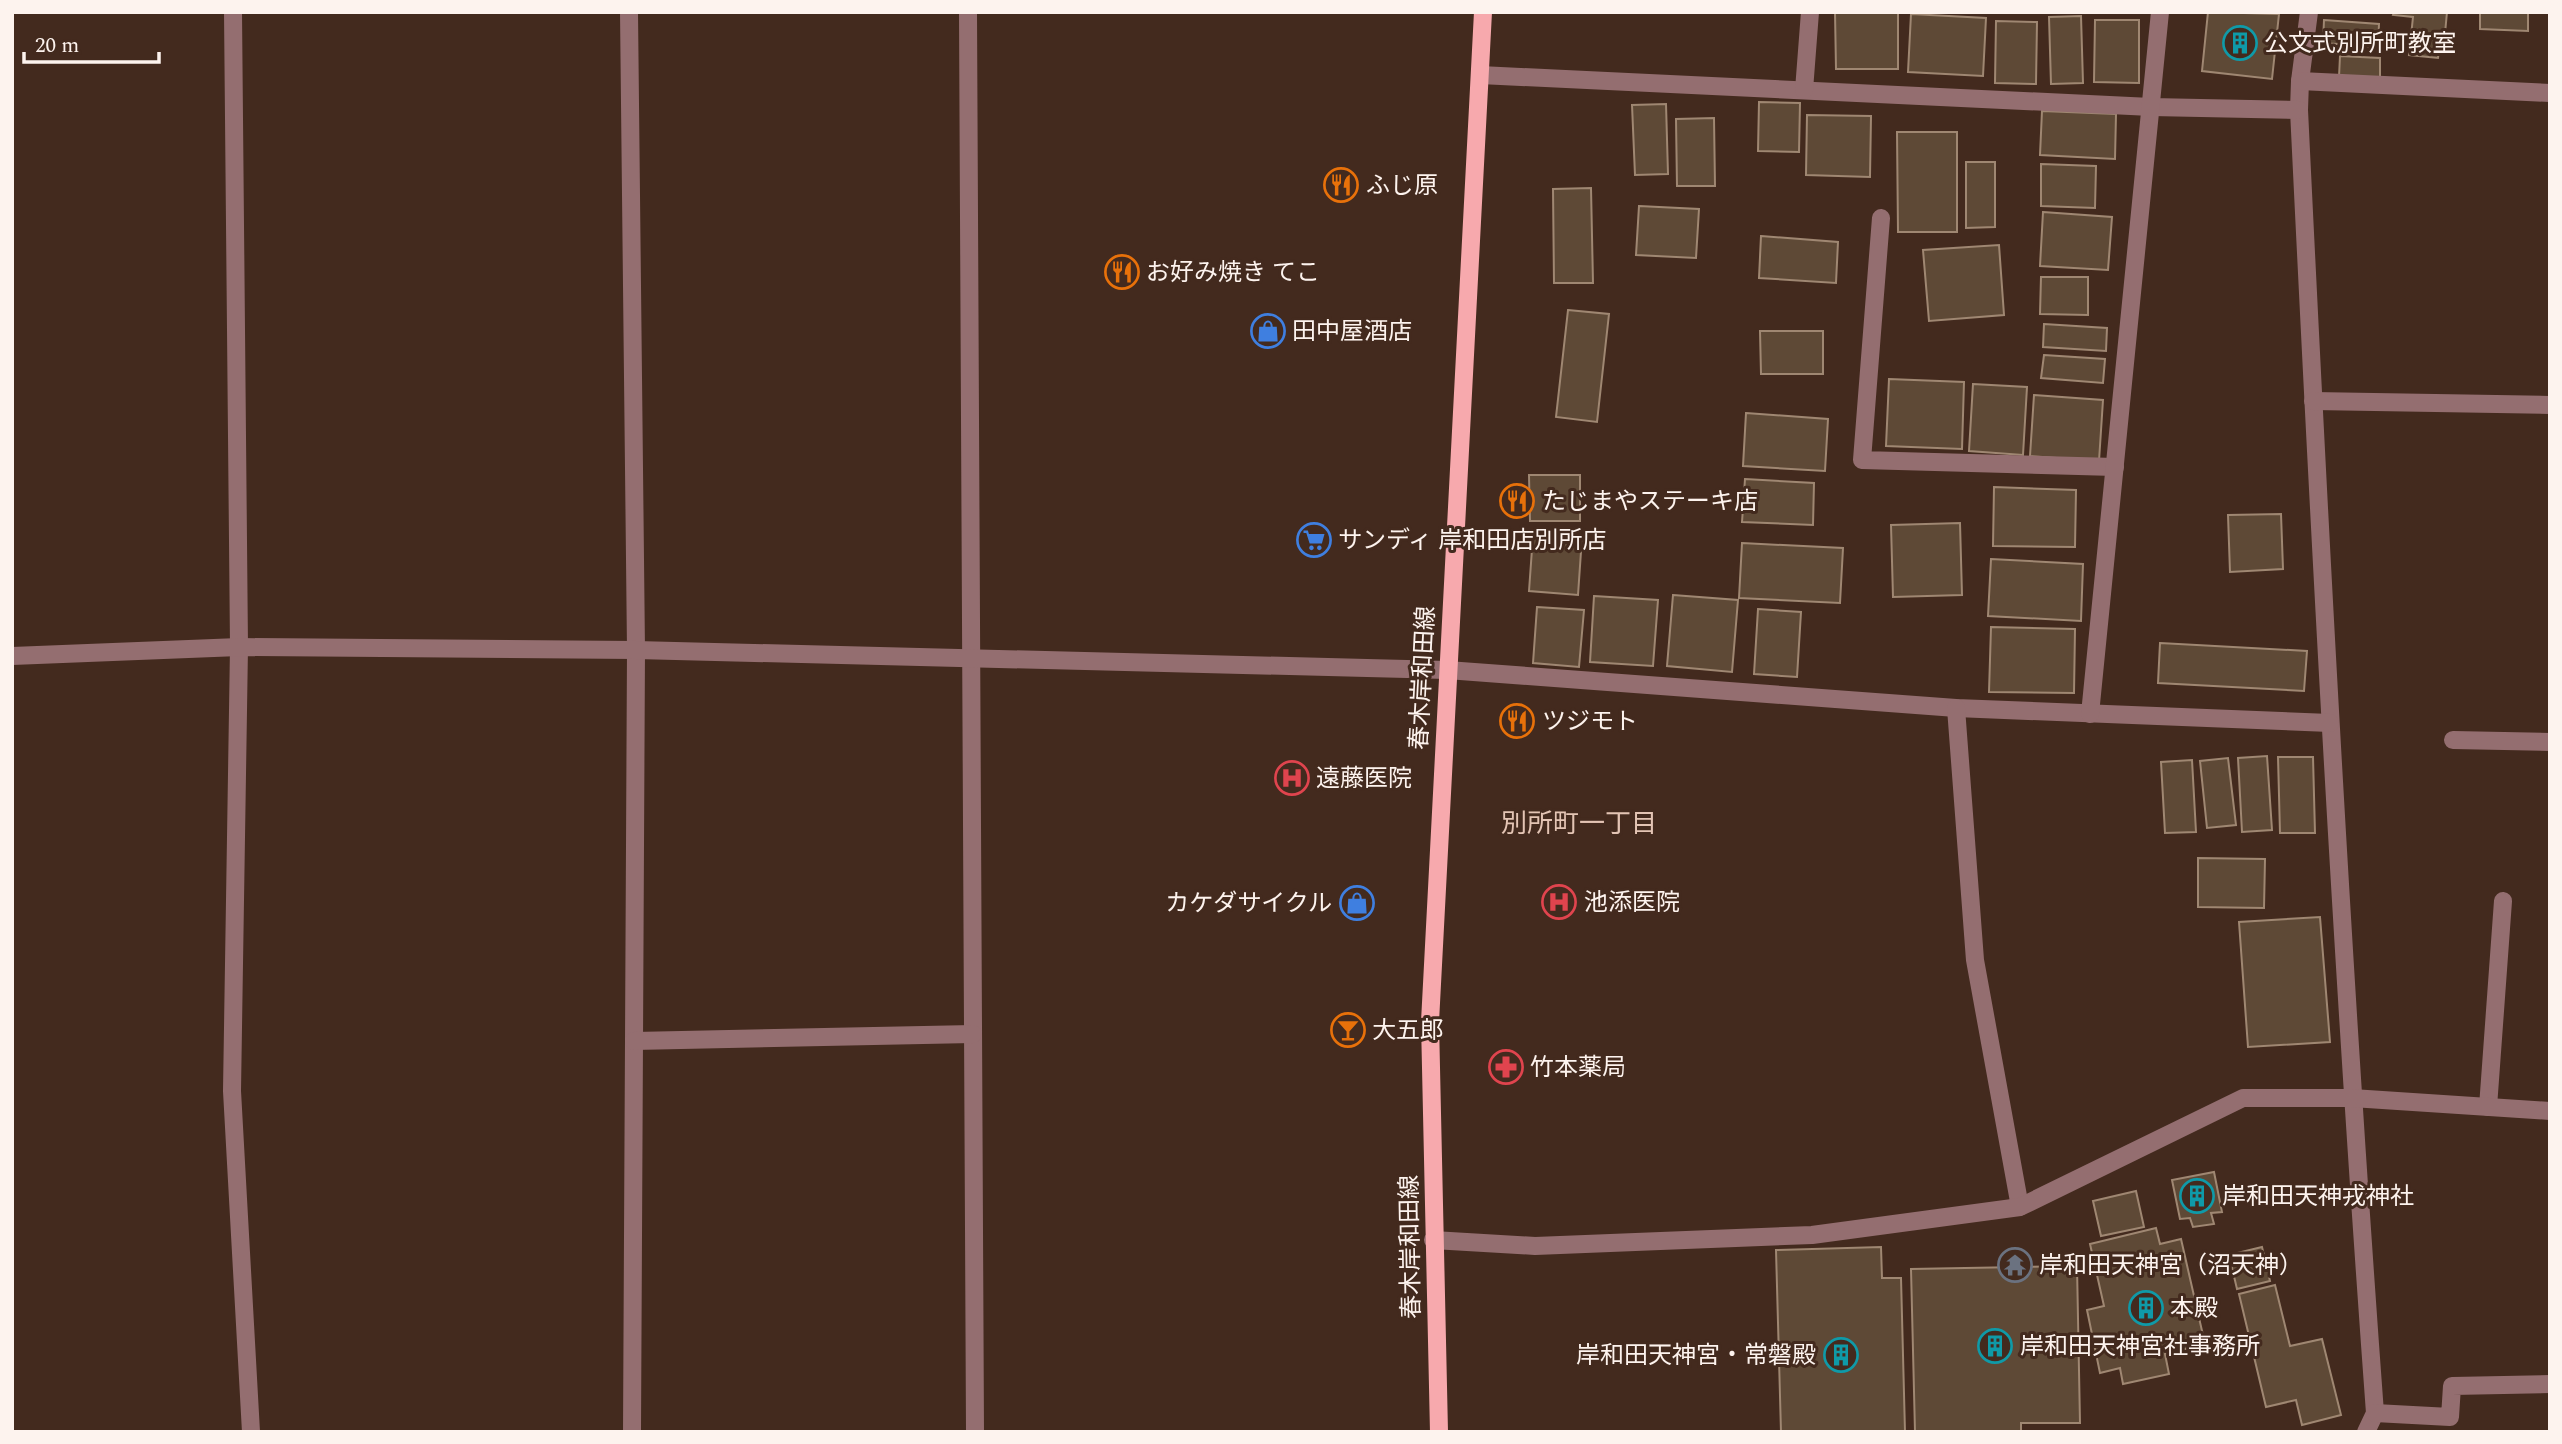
<svg xmlns="http://www.w3.org/2000/svg" width="2562" height="1444" viewBox="0 0 2562 1444" font-family="Spectral,'Noto Sans JP',serif">
<style>
.building{fill:#5e4936;stroke:#9f8772;stroke-width:2}
.lines{fill:none;stroke-linecap:round;stroke-linejoin:round}
.minor{stroke:#946e70;stroke-width:18}
.major{stroke:#f7a9ad;stroke-width:18}
.labels{text-anchor:middle;stroke-width:6;stroke-linejoin:round;paint-order:stroke}
.poi-label{font-size:24px;fill:#fdf3ee;stroke:#432a1e;text-anchor:start}
.street-label{font-size:24px;fill:#fdf3ee;stroke:#432a1e}
.neighbourhood-label{font-size:26px;fill:#e3c4b4;stroke:#432a1e}
</style>
<rect width="100%" height="100%" fill="#432a1e"/>
<g class="building">
<path d="M1835,12H1898V69H1836Z"/>
<path d="M2208,12L2279,14L2272,79L2202,71Z"/>
<path d="M2394,12H2447L2444,44L2440,43L2438,58L2409,55L2413,17L2393,15Z"/>
<path d="M2480,12H2528V31L2480,29Z"/>
<path d="M1911,14L1986,18L1983,76L1908,72Z"/>
<path d="M2081,16L2083,83L2051,84L2049,17Z"/>
<path d="M2095,20H2139V83L2094,82Z"/>
<path d="M2324,20L2379,24L2378,47L2323,43Z"/>
<path d="M1996,21L2037,22L2036,84L1995,83Z"/>
<path d="M2340,56L2380,58V79L2339,77Z"/>
<path d="M1759,102L1800,103L1799,152L1758,151Z"/>
<path d="M1666,104L1668,174L1635,175L1632,105Z"/>
<path d="M2042,111L2116,114L2115,159L2040,155Z"/>
<path d="M1807,115L1871,116L1870,177L1806,175Z"/>
<path d="M1714,118L1715,186H1677L1676,119Z"/>
<path d="M1897,132H1957V232H1898Z"/>
<path d="M1966,162H1995V227L1966,228Z"/>
<path d="M2041,164L2096,166L2095,208L2041,206Z"/>
<path d="M1591,188L1593,283H1554L1553,189Z"/>
<path d="M1639,206L1699,209L1696,258L1636,255Z"/>
<path d="M2043,212L2112,217L2108,270L2040,266Z"/>
<path d="M1761,236L1838,242L1836,283L1759,278Z"/>
<path d="M1999,245L2004,315L1929,321L1923,250Z"/>
<path d="M2041,277H2088V315L2040,314Z"/>
<path d="M1568,310L1609,314L1597,422L1556,417Z"/>
<path d="M2044,324L2107,328L2106,351L2043,347Z"/>
<path d="M1760,331H1823V374H1761Z"/>
<path d="M2044,355L2105,359L2103,383L2041,378Z"/>
<path d="M1889,379L1964,382L1962,449L1886,446Z"/>
<path d="M1973,384L2027,387L2023,455L1969,451Z"/>
<path d="M2034,395L2103,400L2099,461L2030,456Z"/>
<path d="M1746,413L1828,419L1825,471L1743,466Z"/>
<path d="M1529,475H1580V521H1530Z"/>
<path d="M1745,479L1814,483L1813,525L1742,522Z"/>
<path d="M1994,487L2076,490L2075,547L1993,546Z"/>
<path d="M2281,514L2283,569L2230,572L2228,515Z"/>
<path d="M1960,523L1962,595L1893,597L1891,525Z"/>
<path d="M1533,535L1582,537L1578,595L1529,591Z"/>
<path d="M1742,543L1843,548L1840,603L1739,598Z"/>
<path d="M1991,559L2083,564L2081,621L1988,616Z"/>
<path d="M1673,595L1738,600L1732,672L1667,666Z"/>
<path d="M1594,596L1658,600L1653,666L1590,662Z"/>
<path d="M1537,607L1584,610L1579,667L1533,663Z"/>
<path d="M1758,609L1801,612L1797,677L1754,674Z"/>
<path d="M1991,627L2075,629L2074,693L1989,692Z"/>
<path d="M2160,643L2307,651L2304,691L2158,683Z"/>
<path d="M2267,756L2272,830L2242,832L2238,758Z"/>
<path d="M2278,757H2313L2315,833H2280Z"/>
<path d="M2228,758L2236,825L2207,828L2200,761Z"/>
<path d="M2192,760L2196,832L2165,833L2161,762Z"/>
<path d="M2198,858L2265,859L2264,908L2198,907Z"/>
<path d="M2320,917L2330,1042L2248,1047L2239,922Z"/>
<path d="M2214,1172L2222,1212L2211,1213L2214,1224L2193,1227L2190,1218L2180,1219L2172,1180Z"/>
<path d="M2136,1191L2144,1227L2101,1236L2093,1201Z"/>
<path d="M2156,1228L2160,1244L2181,1239L2205,1344L2165,1354L2169,1374L2123,1384L2120,1368L2100,1373L2087,1310L2104,1306L2090,1244Z"/>
<path d="M1881,1247L1882,1278H1901L1905,1432H1781L1776,1250Z"/>
<path d="M2262,1247L2270,1281L2237,1289L2229,1255Z"/>
<path d="M2077,1266L2080,1423H2021V1432H1915L1911,1269Z"/>
<path d="M2275,1285L2290,1346L2322,1339L2341,1415L2302,1425L2296,1400L2266,1407L2239,1294Z"/>
</g>
<g class="lines">
<g class="minor">
<path d="M233,12L239,647L232,1091L251,1432"/>
<path d="M629,12L636,650L632,1432"/>
<path d="M968,12L975,1432"/>
<path d="M2309,12L2300,81L2299,110C2320,545 2343,979 2375,1413L2366,1432"/>
<path d="M1480,75L2151,107L2299,110"/>
<path d="M2300,81L2550,93"/>
<path d="M1804,90L1810,12"/>
<path d="M1881,218L1862,460L2115,467"/>
<path d="M2313,401L2550,405"/>
<path d="M12,656L239,647L636,650L1367,668L1447,670L1956,708L2330,723"/>
<path d="M1956,708L1975,960L2020,1207"/>
<path d="M2090,714L2160,12"/>
<path d="M2453,740L2550,742"/>
<path d="M634,1041L973,1034"/>
<path d="M2488,1107L2503,901"/>
<path d="M1433,1240L1535,1246L1812,1235L2020,1207L2243,1098H2352L2550,1111"/>
<path d="M2375,1413L2450,1417L2452,1386L2550,1384"/>
</g>
<path class="major" d="M1439,1432L1430,1022L1483,12"/>
</g>
<defs>
<g id="building-ring" transform="scale(1.75)"><circle r="9.5" fill="#432a1e" stroke="#0f9aa8" stroke-width="1.5"/><path d="M-4-6H4V6H1V3H-1V6H-4ZM-2.5-4.3h1.7v1.8h-1.7ZM.8-4.3h1.7v1.8H.8ZM-2.5-1h1.7V.8h-1.7ZM.8-1h1.7V.8H.8Z" fill="#0f9aa8"/></g>
<g id="restaurant-ring" transform="scale(1.75)"><circle r="9.5" fill="#432a1e" stroke="#e8710a" stroke-width="1.5"/><path d="M-5-6h1v4h1v-4h1v4h1v-4h1v5L-1.5 .5V6h-2V.5L-5-1ZM5-6V6H3V1.5H1.5Q1.5-4 5-6Z" fill="#e8710a"/></g>
<g id="shop-ring" transform="scale(1.75)"><circle r="9.5" fill="#432a1e" stroke="#3f7fe0" stroke-width="1.5"/><path d="M-5-2.5h2.3a2.7 3.5 0 0 1 5.4 0H5L5.5 6h-11ZM-1.5-2.5h3a1.5 2.3 0 0 0-3 0Z" fill="#3f7fe0"/></g>
<g id="supermarket-ring" transform="scale(1.75)"><circle r="9.5" fill="#432a1e" stroke="#3f7fe0" stroke-width="1.5"/><path d="M-6-5.5h2.5l.6 2H6L4.5 2H-2.5L-4.4-4H-6ZM-1.5 3.2a1.3 1.3 0 1 0 .1 0ZM3 3.2a1.3 1.3 0 1 0 .1 0Z" fill="#3f7fe0"/></g>
<g id="hospital-ring" transform="scale(1.75)"><circle r="9.5" fill="#432a1e" stroke="#e0444e" stroke-width="1.5"/><path d="M-5-5h3v3.5h4V-5h3V5h-3V1.5h-4V5h-3Z" fill="#e0444e"/></g>
<g id="bar-ring" transform="scale(1.75)"><circle r="9.5" fill="#432a1e" stroke="#e8710a" stroke-width="1.5"/><path d="M-6-5H6L.8 .8V4.5H3.5V6h-7V4.5H-.8V.8Z" fill="#e8710a"/></g>
<g id="pharmacy-ring" transform="scale(1.75)"><circle r="9.5" fill="#432a1e" stroke="#e0444e" stroke-width="1.5"/><path d="M-2-6h4v4h4v4h-4v4h-4v-4h-4v-4h4Z" fill="#e0444e"/></g>
<g id="temple-ring" transform="scale(1.75)"><circle r="9.5" fill="#432a1e" stroke="#6b7280" stroke-width="1.5"/><path d="M0-6L5-2H3V0L6.5 2.5H4V6H1.5V3h-3V6H-4V2.5H-6.5L-3 0V-2H-5Z" fill="#6b7280"/></g>
</defs>
<g fill-rule="evenodd">
<use href="#building-ring" x="2240" y="43"/>
<use href="#restaurant-ring" x="1341" y="185"/>
<use href="#restaurant-ring" x="1122" y="272"/>
<use href="#shop-ring" x="1268" y="331"/>
<use href="#restaurant-ring" x="1517" y="501"/>
<use href="#supermarket-ring" x="1314" y="540"/>
<use href="#restaurant-ring" x="1517" y="721"/>
<use href="#hospital-ring" x="1292" y="778"/>
<use href="#hospital-ring" x="1559" y="902"/>
<use href="#shop-ring" x="1357" y="903"/>
<use href="#bar-ring" x="1348" y="1030"/>
<use href="#pharmacy-ring" x="1506" y="1067"/>
<use href="#building-ring" x="2197" y="1196"/>
<use href="#temple-ring" x="2015" y="1265"/>
<use href="#building-ring" x="2146" y="1308"/>
<use href="#building-ring" x="1995" y="1346"/>
<use href="#building-ring" x="1841" y="1355"/>
</g>
<g class="labels">
<g class="poi-label">
<text x="2264" y="51">公文式別所町教室</text>
<text x="1366" y="193">ふじ原</text>
<text x="1146" y="280">お好み焼き てこ</text>
<text x="1292" y="339">田中屋酒店</text>
<text x="1542" y="509">たじまやステーキ店</text>
<text x="1338" y="548">サンディ 岸和田店別所店</text>
<text x="1542" y="729">ツジモト</text>
<text x="1316" y="786">遠藤医院</text>
<text x="1584" y="910">池添医院</text>
<text x="1332" y="911" text-anchor="end">カケダサイクル</text>
<text x="1372" y="1038">大五郎</text>
<text x="1530" y="1075">竹本薬局</text>
<text x="2222" y="1204">岸和田天神戎神社</text>
<text x="2039" y="1273">岸和田天神宮（沼天神）</text>
<text x="2170" y="1316">本殿</text>
<text x="2020" y="1354">岸和田天神宮社事務所</text>
<text x="1816" y="1363" text-anchor="end">岸和田天神宮・常磐殿</text>
</g>
<g class="street-label">
<text transform="translate(1422 678) rotate(-87)" y="8">春木岸和田線</text>
<text transform="translate(1410 1247) rotate(-91)" y="8">春木岸和田線</text>
</g>
<g class="neighbourhood-label">
<text x="1579" y="832">別所町一丁目</text>
</g>
</g>
<rect width="2562" height="1444" fill="none" stroke="#fdf3ee" stroke-width="28"/>
<path d="M24 52v10h135v-10" fill="none" stroke="#fdf3ee" stroke-width="3.5"/>
<text x="35" y="52" font-size="21" fill="#fdf3ee" stroke="#432a1e" stroke-width="5" paint-order="stroke">20 m</text>
</svg>
